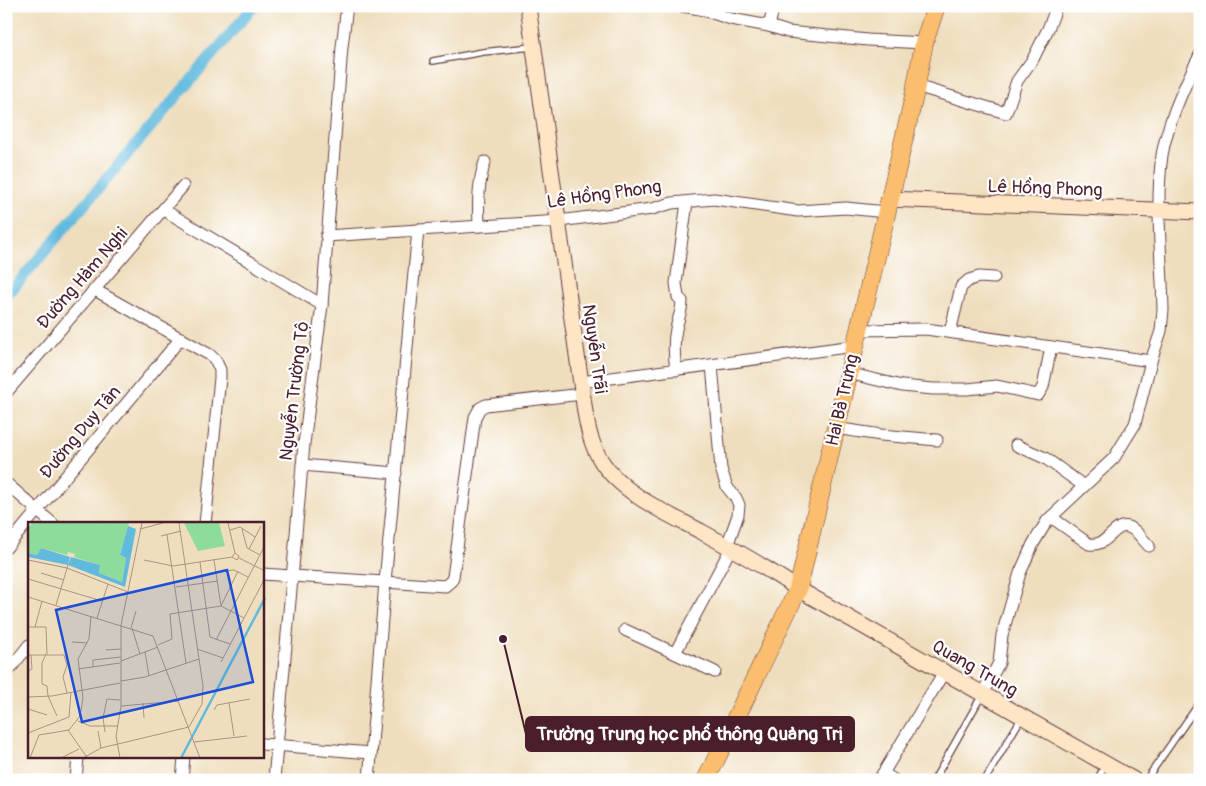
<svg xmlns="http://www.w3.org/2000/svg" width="1206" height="786" viewBox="0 0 1206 786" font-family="Pangolin,sans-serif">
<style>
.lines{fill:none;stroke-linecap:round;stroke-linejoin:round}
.canal{stroke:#60badd;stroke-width:11}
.lane-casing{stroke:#633c41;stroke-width:8}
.street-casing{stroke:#633c41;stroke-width:13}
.secondary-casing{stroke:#633c41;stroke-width:17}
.primary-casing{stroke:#633c41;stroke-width:19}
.lane{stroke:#fff;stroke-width:5.5}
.street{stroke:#fff;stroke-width:11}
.secondary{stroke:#fde5c5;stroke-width:15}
.primary{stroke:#fbbe6e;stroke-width:18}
.labels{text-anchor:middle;stroke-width:4.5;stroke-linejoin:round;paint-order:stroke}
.street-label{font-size:18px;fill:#4a1f2b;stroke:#fff}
.inset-river{fill:none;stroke:#60badd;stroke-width:2.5}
.inset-road{fill:none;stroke:#ad9283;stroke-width:1}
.view{fill:#1d4ed8;fill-opacity:0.15;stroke:#1d4ed8;stroke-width:2.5}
.inset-edge{fill:none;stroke:#4a1f2b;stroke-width:2.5}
.leader{fill:none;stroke:#4a1f2b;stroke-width:2}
.callout-dot{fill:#4a1f2b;stroke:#fff;stroke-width:2}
.callout{fill:#4a1f2b;stroke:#4a1f2b;stroke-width:2}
.callout-label{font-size:19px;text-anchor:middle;font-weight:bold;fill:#fff}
</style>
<rect width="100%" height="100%" fill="#fff"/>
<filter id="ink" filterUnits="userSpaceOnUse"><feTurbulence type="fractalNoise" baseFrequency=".02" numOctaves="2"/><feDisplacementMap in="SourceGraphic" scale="10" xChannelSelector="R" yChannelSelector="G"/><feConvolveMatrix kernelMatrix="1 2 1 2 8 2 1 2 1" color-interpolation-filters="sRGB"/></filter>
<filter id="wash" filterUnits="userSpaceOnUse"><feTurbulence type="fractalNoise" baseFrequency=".0096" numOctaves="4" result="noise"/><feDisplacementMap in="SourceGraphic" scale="20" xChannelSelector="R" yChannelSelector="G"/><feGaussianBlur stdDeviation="1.12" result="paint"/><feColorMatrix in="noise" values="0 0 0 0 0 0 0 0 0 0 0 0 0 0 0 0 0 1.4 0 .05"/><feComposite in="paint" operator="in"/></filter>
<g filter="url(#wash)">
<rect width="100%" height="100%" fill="#efdebd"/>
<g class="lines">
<path class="canal" d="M6,297L254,6"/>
</g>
</g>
<g filter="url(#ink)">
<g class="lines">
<g class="lane-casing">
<g id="lane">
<path d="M433,61L483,52L532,47"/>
<path d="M934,780L982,695"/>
<path d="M985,780L1022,717"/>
<path d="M1097,780L1106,764"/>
<path d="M1146,780L1200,702"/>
</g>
</g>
<g class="street-casing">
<g id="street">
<path d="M682,6L700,9L731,19L769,26L788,32L868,40L924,43"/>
<path d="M769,26L774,6"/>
<path d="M916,86L1006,113L1017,81L1033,59L1048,29L1057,6"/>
<path d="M164,210L322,305"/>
<path d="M479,226C478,203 478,183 485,162"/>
<path d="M326,236L559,221L652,209L672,203L714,199L798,211L846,208L886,212"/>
<path d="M95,290L210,355L216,361L220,370V378L205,524"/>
<path d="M858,330L926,329L1151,361"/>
<path d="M950,332L961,287L969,280L979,277L994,278"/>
<path d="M712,365L721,469L727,487L736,498L739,505L738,515L727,546"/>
<path d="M676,370C674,356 673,343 676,329C678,319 682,311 682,301L678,297L676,283L687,202"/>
<path d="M848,373L902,386L933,389H967L997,386L1038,395L1043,387L1051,347"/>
<path d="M581,382L854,346"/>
<path d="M6,393L183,186"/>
<path d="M835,428L881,435L937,440"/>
<path d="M1016,445L1045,458L1084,486"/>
<path d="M302,465L396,473"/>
<path d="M6,483L53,524"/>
<path d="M1051,517L1089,544C1111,548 1115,515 1135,531C1140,535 1144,541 1149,546"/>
<path d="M6,548L181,338"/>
<path d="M262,574L445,586L451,581L453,577L475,417L480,408L486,405L582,394"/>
<path d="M625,630L715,672"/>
<path d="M675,653L731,548"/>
<path d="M6,674L29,645"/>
<path d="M982,694L999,663L1002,635L1020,573L1033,544L1047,521L1114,458L1135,424L1151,361L1161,331L1163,310C1162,259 1155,206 1162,155C1168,121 1184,86 1200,55"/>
<path d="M262,744L371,753"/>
<path d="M883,773L894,780"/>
<path d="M76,780L78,757"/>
<path d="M182,780L184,757"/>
<path d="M274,780L304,444L322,305L342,47L347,6"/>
<path d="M369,780L385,582L418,230"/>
<path d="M879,780L944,672"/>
</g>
</g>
<g class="secondary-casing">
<g id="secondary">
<path d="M528,6L585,412C588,429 591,444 600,459C620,493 668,514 702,532C735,550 767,568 798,589L1134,780"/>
<path d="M889,199L1200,212"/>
</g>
</g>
<g class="primary-casing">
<path id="primary" d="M706,780L798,589L914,96L924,43L936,6"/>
</g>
<use href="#lane" class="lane"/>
<use href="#street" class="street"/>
<use href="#secondary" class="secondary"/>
<use href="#primary" class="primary"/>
</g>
</g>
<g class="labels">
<g class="street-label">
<text transform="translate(1045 188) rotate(2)" y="6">Lê Hồng Phong</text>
<text transform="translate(604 194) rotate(-8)" y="6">Lê Hồng Phong</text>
<text transform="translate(82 278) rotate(-49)" y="6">Đường Hàm Nghi</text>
<text transform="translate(595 349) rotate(82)" y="6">Nguyễn Trãi</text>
<text transform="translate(294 391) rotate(-83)" y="6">Nguyễn Trường Tộ</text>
<text transform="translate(842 400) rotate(-77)" y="6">Hai Bà Trưng</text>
<text transform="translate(80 432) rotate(-50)" y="6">Đường Duy Tân</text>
<text transform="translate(975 668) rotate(30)" y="6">Quang Trung</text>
</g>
</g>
<g transform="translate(28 522)">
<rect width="236" height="236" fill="#efdebd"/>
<path d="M4,1H101L92,33L98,36L94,60L71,51L72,43L46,35L47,32L40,30L39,33L13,26L9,33L0,31V6ZM156,1H191L197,24L170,29Z" fill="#8edc9b"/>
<path d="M100,4L108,7L97,65L40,43L43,35L72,43L71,51L94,60L98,36L92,33ZM13,26L42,35L40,43L0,35V31L9,33Z" fill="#60badd"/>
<path class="inset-river" d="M153,236L237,76"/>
<path class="inset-road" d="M200,1L207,31L204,35L209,38L211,34L207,31M112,7L135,1M214,7L219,26L232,33M202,8L212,5L227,15M139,13L158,141M133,14L153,9M221,27L233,4M211,36L237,49M0,38L39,46L100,70M116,38L145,44L204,35M186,38L193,84L216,96M172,40L182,115L202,122M189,50L206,48L220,55M13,51L36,58M0,57L74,79M148,65L190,59M0,75L125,114L172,236M28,83L40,43M69,96L80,62M0,105H18L19,132M7,105L14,79M103,106L108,89M104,106L112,132M188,118L237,23M44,120L59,121M130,123L144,117L142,92L193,84L210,49M169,127L195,136M78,128L93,127M117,130L121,154M18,132L14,141V162L19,164L20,174M0,133H36L39,143L35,155L39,171M93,139L130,125M193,140L237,56M65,145V138L93,135M50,147L92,141M0,149L4,147L3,133M93,159L117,155L171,137M20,174L29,194M0,175L24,174L92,161M115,181L116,196M201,181L206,214M93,184L151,179M0,187L19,193M186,188L189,183L222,177M50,199L62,204H90M40,208L58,234M70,209L73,226M77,210L75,196L79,177L92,178M0,211L41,195L43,170M166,220L219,214M2,236L11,213L41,208L52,194L55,176L50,137L61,117L63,94M33,236L51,227M55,236L73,226L161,205L174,182L175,164L151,1M92,236L88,214L93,184V103L114,1"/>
<path class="view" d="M199,48L225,160L54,200L28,88Z"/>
<rect width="236" height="236" class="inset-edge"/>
</g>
<path class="leader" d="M503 639L526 734"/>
<circle class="callout-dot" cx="503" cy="639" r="5"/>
<rect class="callout" x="526" y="717" width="328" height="34" rx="5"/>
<g class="callout-label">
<text x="690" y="740">Trường Trung học phổ thông Quảng Trị</text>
</g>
<rect width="1206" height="786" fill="none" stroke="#fff" stroke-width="25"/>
</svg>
